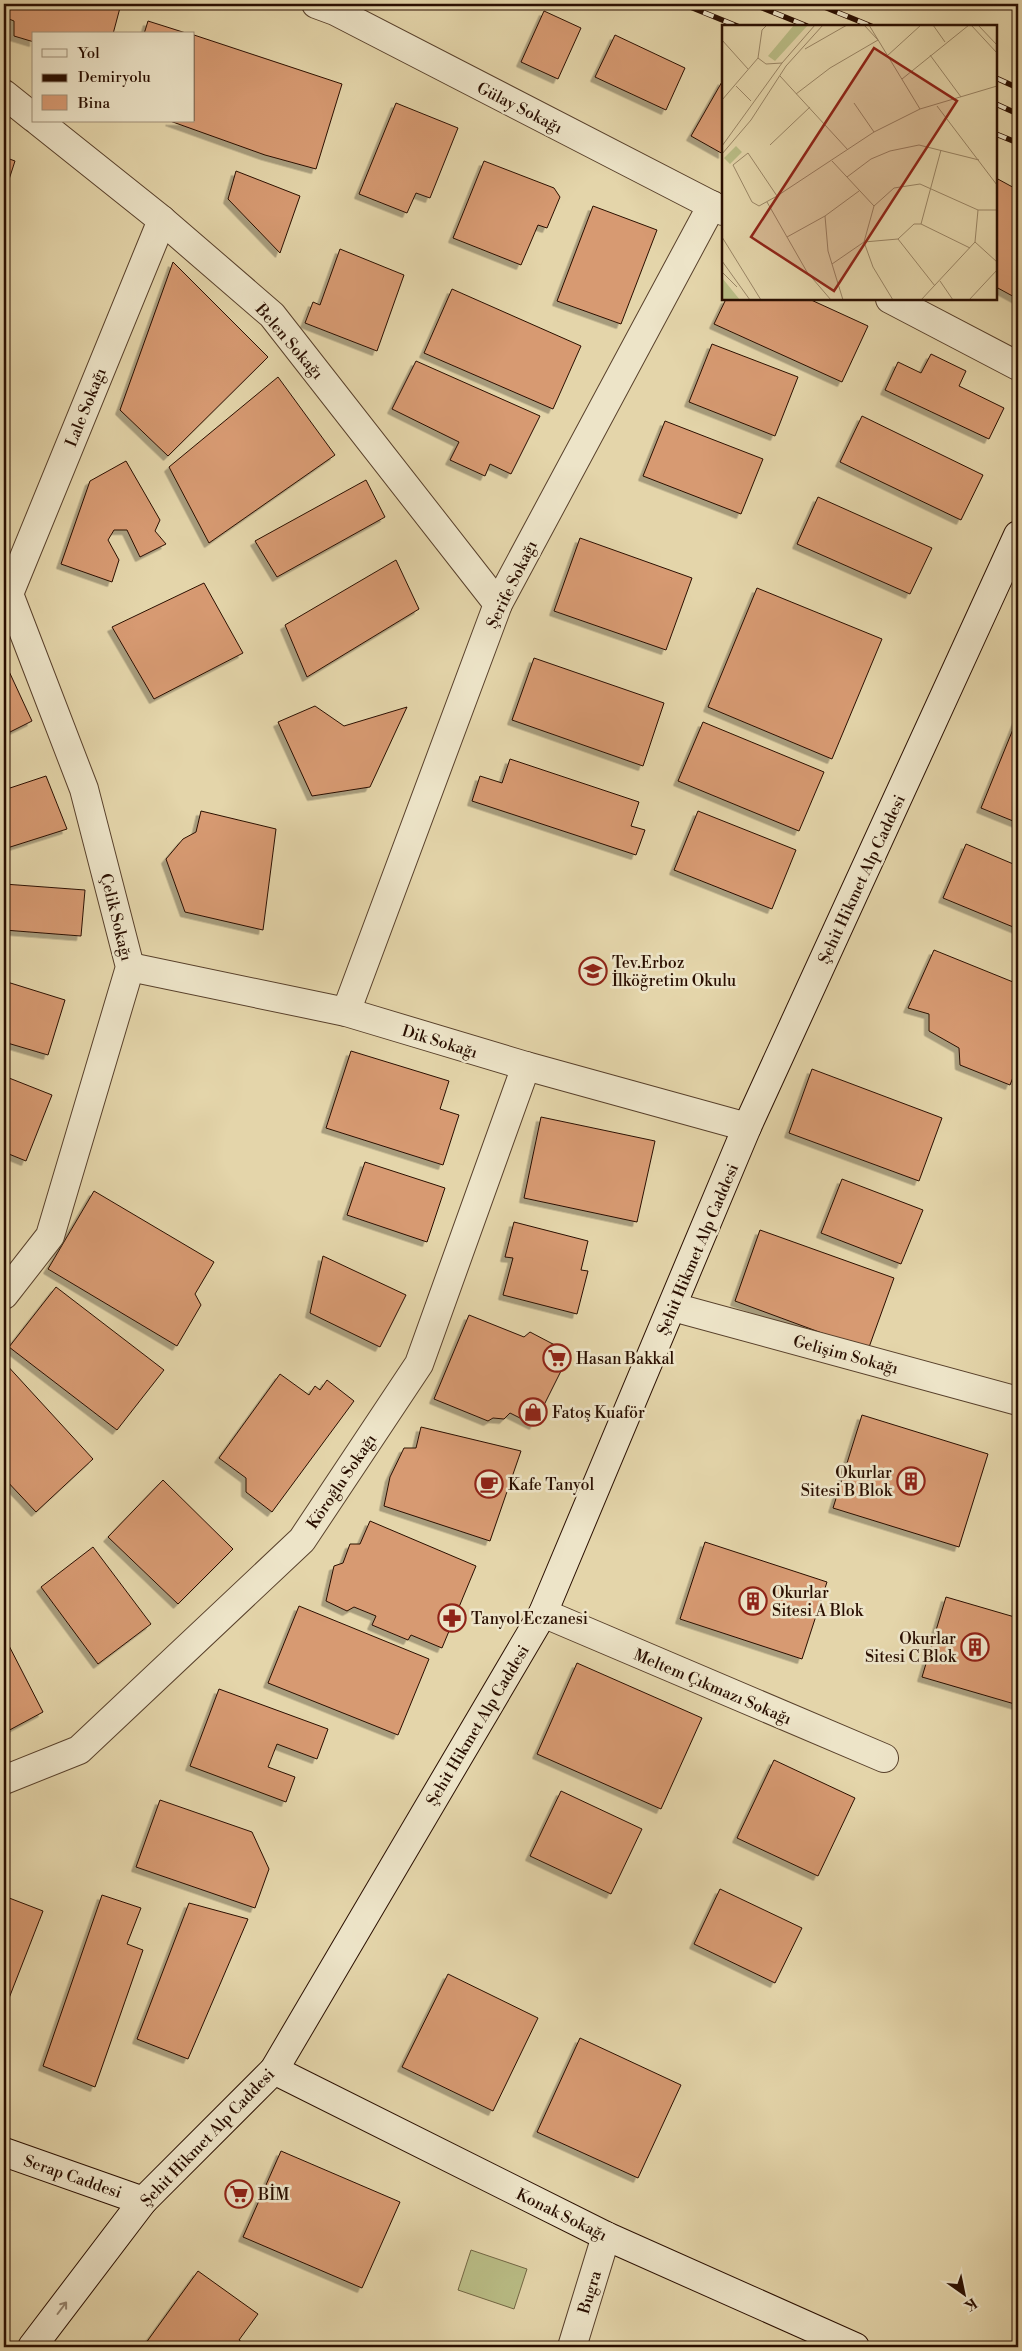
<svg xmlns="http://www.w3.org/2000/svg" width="1022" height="2351" viewBox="0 0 1022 2351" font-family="'Libre Bodoni',serif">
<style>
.pitch{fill:#b9bc85;stroke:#726643}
.building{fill:#d79a72;stroke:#2a0f01;filter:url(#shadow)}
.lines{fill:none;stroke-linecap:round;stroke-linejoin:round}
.street-casing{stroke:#58402b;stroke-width:30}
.secondary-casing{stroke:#2a0f01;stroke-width:30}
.street{stroke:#ede4c8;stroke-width:28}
.secondary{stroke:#ede4c8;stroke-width:28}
.rail-casing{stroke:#2a0f01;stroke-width:5.5}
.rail{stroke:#ede4c8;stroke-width:4;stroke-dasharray:11;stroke-linecap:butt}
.oneway{stroke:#95846e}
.labels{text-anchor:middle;stroke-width:5;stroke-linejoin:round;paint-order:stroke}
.street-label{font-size:16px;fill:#2a0f01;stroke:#ede4c8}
.poi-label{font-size:16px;fill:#2a0f01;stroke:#ede4c8;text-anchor:start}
.inset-road{fill:none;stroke:#9a8666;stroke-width:1}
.view{fill:#8f2418;fill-opacity:0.15;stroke:#8f2418;stroke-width:2.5}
.inset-edge{fill:none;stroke:#2a0f01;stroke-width:2.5}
</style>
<defs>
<filter id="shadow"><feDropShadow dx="-4.5" dy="4.5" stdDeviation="0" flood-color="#0004"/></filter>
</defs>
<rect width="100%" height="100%" fill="#e4d5aa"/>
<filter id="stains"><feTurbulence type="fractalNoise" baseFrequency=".004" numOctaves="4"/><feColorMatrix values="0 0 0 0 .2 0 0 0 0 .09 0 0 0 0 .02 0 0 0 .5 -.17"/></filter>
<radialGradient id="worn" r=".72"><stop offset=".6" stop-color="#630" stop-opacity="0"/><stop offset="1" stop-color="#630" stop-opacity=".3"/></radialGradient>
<path class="pitch" d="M471,2250L527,2269L514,2309L458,2290Z"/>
<g class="building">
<path d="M4,4H121L113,34H34V42L14,36V21L4,17Z"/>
<path d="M544,11L581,28L558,79L521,62Z"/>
<path d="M148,21L189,34H144Z"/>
<path d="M194,35L342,84L316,169L265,155L170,121H194Z"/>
<path d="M615,35L685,68L666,110L595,77Z"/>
<path d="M723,80V154L691,136Z"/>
<path d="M396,103L458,128L430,198L416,193L407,213L359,194Z"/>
<path d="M4,157L15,161L4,195Z"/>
<path d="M484,161L554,188L560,197L547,228L538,225L521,265L453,238Z"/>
<path d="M236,171L300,196L280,253L228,199Z"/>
<path d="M996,178L1018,190V299L996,287Z"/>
<path d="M593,206L657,230L621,324L557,301Z"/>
<path d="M340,249L404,275L377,351L305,323L313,302L320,305Z"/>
<path d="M173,262L268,357L168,456L120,410Z"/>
<path d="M452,289L581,346L553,409L424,353Z"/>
<path d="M726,299H809L868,326L842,382L714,324Z"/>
<path d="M712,344L798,377L775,436L689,402Z"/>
<path d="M931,354L966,371L959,386L1004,408L989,439L885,390L898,362L921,373Z"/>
<path d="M416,361L540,416L511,474L490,464L485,476L450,460L459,442L392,409Z"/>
<path d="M278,377L335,455L209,543L169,467Z"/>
<path d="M862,416L983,475L961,520L840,462Z"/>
<path d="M665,421L763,459L741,514L643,476Z"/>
<path d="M126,461L160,520L155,531L166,544L140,557L127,530H114L108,540L119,560L112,582L61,564L90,481Z"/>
<path d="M366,480L385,517L277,577L255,541Z"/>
<path d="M818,497L932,548L910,594L797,544Z"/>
<path d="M580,538L692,578L666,650L554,611Z"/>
<path d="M396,560L419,609L307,677L285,625Z"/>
<path d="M204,583L243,653L154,699L112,627Z"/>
<path d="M757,588L882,639L832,759L708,707Z"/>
<path d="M534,658L664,703L643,766L512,720Z"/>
<path d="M7,667L32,721L4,735V669Z"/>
<path d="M315,706L344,726L407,707L370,787L312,796L278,722Z"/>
<path d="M1018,717V823L981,808Z"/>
<path d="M703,722L824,772L799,831L678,781Z"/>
<path d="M510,759L639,802L631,826L645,830L636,855L472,801L480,776L502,783Z"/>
<path d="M46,776L67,829L4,849V790Z"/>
<path d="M201,811L276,829L263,930L185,912L166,859L183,839L196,832Z"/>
<path d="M698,811L796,850L772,909L674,870Z"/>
<path d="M966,844L1018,866V929L943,898Z"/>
<path d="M4,884L85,890L81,936L4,930Z"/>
<path d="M934,950L1018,984V1065L1010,1085L960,1065L959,1048L929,1031V1014L908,1008Z"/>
<path d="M4,981L65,1000L48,1055L4,1042Z"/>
<path d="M351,1051L449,1081L440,1109L459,1115L443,1165L326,1128Z"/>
<path d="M812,1069L942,1118L919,1181L789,1133Z"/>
<path d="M4,1076L52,1095L26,1161L4,1152Z"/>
<path d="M541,1117L655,1141L637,1222L524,1198Z"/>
<path d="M365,1162L445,1188L427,1242L347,1215Z"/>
<path d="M842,1179L923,1210L901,1264L821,1233Z"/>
<path d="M94,1191L214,1262L195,1294L201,1305L177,1346L48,1269Z"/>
<path d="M514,1222L588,1241L581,1270L588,1271L577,1314L503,1295L513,1258L505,1257Z"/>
<path d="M760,1230L894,1278L868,1350L735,1301Z"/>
<path d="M323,1256L406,1295L380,1347L310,1313Z"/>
<path d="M56,1287L164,1370L117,1430L9,1347Z"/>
<path d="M469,1315L524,1337L530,1332L570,1353L534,1425L510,1413L504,1419L493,1418L488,1421L434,1399Z"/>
<path d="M4,1362L93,1459L36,1512L4,1478Z"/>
<path d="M280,1374L309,1395L315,1386L320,1390L327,1380L354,1401L272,1512L246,1492V1478L219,1458Z"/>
<path d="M862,1415L988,1454L959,1547L833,1508Z"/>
<path d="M421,1427L521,1451L490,1541L384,1506L390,1477L404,1448H416Z"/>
<path d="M163,1480L233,1549L178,1604L108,1537Z"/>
<path d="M370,1521L476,1566L442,1648L411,1635L408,1640L372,1625L376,1616L354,1607L347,1611L326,1601L334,1566L343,1563L350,1544H360Z"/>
<path d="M705,1542L827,1582L802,1659L680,1619Z"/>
<path d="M93,1547L151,1624L98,1664L41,1587Z"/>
<path d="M946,1597L1018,1618V1705L922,1677Z"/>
<path d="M299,1606L429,1659L398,1735L268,1683Z"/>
<path d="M4,1636L43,1712L4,1733Z"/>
<path d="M577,1663L702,1718L661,1809L537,1754Z"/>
<path d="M219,1689L328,1729L317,1759L277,1744L268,1767L295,1777L286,1802L190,1766Z"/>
<path d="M774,1760L855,1798L818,1876L737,1838Z"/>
<path d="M561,1791L642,1829L611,1894L530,1856Z"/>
<path d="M160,1800L252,1832L269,1869L255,1908L136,1867Z"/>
<path d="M720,1889L802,1928L775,1983L694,1944Z"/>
<path d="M102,1895L141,1908L127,1944L143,1950L95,2087L43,2066Z"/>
<path d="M4,1896L43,1911L4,2011Z"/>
<path d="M189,1903L248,1919L188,2059L137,2039Z"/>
<path d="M448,1974L538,2018L493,2111L402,2067Z"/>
<path d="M580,2038L681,2085L638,2178L537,2132Z"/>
<path d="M281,2151L400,2202L362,2288L243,2237Z"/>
<path d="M198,2271L258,2314L239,2340L249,2347H143Z"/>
</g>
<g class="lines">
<g class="street-casing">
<g id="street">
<path d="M316,4L335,11L723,211"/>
<path d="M4,94L34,118"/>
<path d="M38,121L162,220L272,315L498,604"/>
<path d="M890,299L1018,366"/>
<path d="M4,590L9,594L84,789L130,967L50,1236L4,1295"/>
<path d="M4,598L9,594L162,220"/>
<path d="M130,967L346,1012L526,1066L747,1127"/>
<path d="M346,1012L498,604L712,205"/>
<path d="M673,1307L1018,1401"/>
<path d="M543,1613L884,1758"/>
<path d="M4,1780L79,1750L302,1540L419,1364L526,1066"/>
<path d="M572,2347L606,2236"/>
</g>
</g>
<g class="secondary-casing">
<g id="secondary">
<path d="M274,2070L606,2236L855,2347"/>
<path d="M4,2152L143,2201"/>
<path d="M32,2347L143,2201L274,2070L543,1613L747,1127L1018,535"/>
</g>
</g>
<use href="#street" class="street"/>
<use href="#secondary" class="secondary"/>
<g class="rail-casing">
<g id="rail">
<path d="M683,4L737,26"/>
<path d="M753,4L807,26"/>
<path d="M817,4L871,26"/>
<path d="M996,78L1018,88"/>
<path d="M996,104L1018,114"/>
<path d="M996,134L1018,143"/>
</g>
</g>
<use href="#rail" class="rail"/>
</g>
<defs><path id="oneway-shaft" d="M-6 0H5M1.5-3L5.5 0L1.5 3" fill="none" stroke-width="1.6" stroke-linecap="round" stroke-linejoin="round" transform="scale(1.25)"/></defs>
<use class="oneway" href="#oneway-shaft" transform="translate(62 2308) rotate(-53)"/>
<defs>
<g id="school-ring" transform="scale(1.4375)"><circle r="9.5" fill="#ede4c8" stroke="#8f2418" stroke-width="1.5"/><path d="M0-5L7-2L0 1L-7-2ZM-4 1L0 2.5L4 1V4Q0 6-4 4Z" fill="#8f2418"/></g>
<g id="supermarket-ring" transform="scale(1.4375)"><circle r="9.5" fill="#ede4c8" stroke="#8f2418" stroke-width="1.5"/><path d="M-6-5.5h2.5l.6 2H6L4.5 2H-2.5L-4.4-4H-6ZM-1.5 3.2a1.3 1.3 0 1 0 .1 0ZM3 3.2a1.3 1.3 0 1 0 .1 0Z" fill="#8f2418"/></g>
<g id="shop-ring" transform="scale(1.4375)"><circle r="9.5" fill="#ede4c8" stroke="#8f2418" stroke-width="1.5"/><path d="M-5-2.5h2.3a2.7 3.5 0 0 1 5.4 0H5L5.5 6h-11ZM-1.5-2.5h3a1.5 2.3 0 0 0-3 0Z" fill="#8f2418"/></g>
<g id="building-ring" transform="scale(1.4375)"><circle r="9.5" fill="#ede4c8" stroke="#8f2418" stroke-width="1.5"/><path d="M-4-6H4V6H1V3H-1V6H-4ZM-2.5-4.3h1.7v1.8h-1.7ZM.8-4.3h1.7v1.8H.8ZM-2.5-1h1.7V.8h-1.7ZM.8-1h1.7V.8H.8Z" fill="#8f2418"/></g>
<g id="cafe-ring" transform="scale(1.4375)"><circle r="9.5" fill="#ede4c8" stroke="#8f2418" stroke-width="1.5"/><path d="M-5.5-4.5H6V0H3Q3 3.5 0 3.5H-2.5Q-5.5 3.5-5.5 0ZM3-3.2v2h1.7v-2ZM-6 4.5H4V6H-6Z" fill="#8f2418"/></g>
<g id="pharmacy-ring" transform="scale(1.4375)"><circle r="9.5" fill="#ede4c8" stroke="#8f2418" stroke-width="1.5"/><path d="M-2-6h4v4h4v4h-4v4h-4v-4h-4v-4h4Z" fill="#8f2418"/></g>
</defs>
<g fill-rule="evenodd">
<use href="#school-ring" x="593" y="971"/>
<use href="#supermarket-ring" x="557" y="1358"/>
<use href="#shop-ring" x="533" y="1412"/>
<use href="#building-ring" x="911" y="1481"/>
<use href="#cafe-ring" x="489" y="1484"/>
<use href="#building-ring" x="753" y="1601"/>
<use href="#pharmacy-ring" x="452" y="1618"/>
<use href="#building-ring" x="975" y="1647"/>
<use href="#supermarket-ring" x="239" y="2194"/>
</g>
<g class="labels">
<g class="street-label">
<text transform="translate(520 107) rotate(27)" y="6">Gülay Sokağı</text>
<text transform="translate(290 341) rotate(49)" y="6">Belen Sokağı</text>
<text transform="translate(85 407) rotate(-68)" y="6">Lale Sokağı</text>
<text transform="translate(511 584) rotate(-64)" y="6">Şerife Sokağı</text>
<text transform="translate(861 879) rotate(-65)" y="6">Şehit Hikmet Alp Caddesi</text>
<text transform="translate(117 917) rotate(76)" y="6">Çelik Sokağı</text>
<text transform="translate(440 1041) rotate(17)" y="6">Dik Sokağı</text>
<text transform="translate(697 1249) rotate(-67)" y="6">Şehit Hikmet Alp Caddesi</text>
<text transform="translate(846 1354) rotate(15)" y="6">Gelişim Sokağı</text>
<text transform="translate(341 1481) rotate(-56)" y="6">Köroğlu Sokağı</text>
<text transform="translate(713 1686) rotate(23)" y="6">Meltem Çıkmazı Sokağı</text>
<text transform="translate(477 1725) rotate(-59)" y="6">Şehit Hikmet Alp Caddesi</text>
<text transform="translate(207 2137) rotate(-46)" y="6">Şehit Hikmet Alp Caddesi</text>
<text transform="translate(73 2176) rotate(19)" y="6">Serap Caddesi</text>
<text transform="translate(562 2214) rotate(26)" y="6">Konak Sokağı</text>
<text transform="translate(589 2292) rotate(-73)" y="6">Bugra</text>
</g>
<g class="poi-label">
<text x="612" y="968">Tev.Erboz<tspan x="612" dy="18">İlköğretim Okulu</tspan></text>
<text x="576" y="1364">Hasan Bakkal</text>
<text x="552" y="1418">Fatoş Kuaför</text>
<text x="892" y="1478" text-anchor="end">Okurlar<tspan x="892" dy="18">Sitesi B Blok</tspan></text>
<text x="508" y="1490">Kafe Tanyol</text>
<text x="772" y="1598">Okurlar<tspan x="772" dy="18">Sitesi A Blok</tspan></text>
<text x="471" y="1624">Tanyol Eczanesi</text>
<text x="956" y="1644" text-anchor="end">Okurlar<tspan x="956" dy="18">Sitesi C Blok</tspan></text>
<text x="258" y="2200">BİM</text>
</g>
</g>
<g transform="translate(722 25)">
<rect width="275" height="275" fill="#e4d5aa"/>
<path d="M72,0H86L53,36L46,31Z" fill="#b9bc85"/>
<path d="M14,121L20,127L8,139L2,133ZM0,253L1,254L18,275H0Z" fill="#b9bc85"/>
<path class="inset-road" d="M142,0L156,15M147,0L198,84M211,0L223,17M249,0L275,28M256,0L275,20M0,15L26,44M83,24L125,0M208,30L239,72M165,31L199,0M36,33L40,5L45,0M36,33L44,39L60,38M58,51L126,125M180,54L247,0M14,61L29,76M74,69L108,43L156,15M0,75L36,33M132,78L152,107M215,81L275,160M48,120L88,82M0,121L60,38L93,0M0,129L29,95L64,41L101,0M110,136L152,181M125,152L149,134L168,126L197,120L257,135M55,171L26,128L11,140L30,177L37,181L55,171L152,107L198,84L275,61M45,177L85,247L109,275M103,191L106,226L121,275M199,199L219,125M0,212L39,275M65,212L103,191L137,166M176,214L213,261M253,217L275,237M0,236L28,275M110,239L142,217L176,214L192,199H199L248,223M0,247L15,262M218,256L231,275M171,275L151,242L142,217L152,181L172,163L198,159L256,185H275M199,275L253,217L256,185M247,275L275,245"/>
<path class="view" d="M152,23L235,76L112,266L29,212Z"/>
<rect width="275" height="275" class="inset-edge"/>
</g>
<rect width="1022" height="2351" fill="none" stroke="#e4d5aa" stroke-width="20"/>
<rect x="5" y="5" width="1012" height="2341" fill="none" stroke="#2a0f01" stroke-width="2.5"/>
<rect x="10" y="10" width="1002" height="2331" fill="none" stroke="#2a0f01"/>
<rect x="32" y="32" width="162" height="90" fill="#ede4c8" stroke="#9f8f78"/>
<rect x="42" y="49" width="25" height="8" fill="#ede4c8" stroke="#9f8f78"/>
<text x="78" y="58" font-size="15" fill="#2a0f01">Yol</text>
<rect x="42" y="74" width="25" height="8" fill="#2a0f01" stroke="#9f8f78"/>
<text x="78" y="82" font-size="15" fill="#2a0f01">Demiryolu</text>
<rect x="42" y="95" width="25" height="15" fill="#d79a72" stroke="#9f8f78"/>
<text x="78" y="108" font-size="15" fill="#2a0f01">Bina</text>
<g transform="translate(964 2294) rotate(147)" stroke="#ede4c8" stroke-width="4" paint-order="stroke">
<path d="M0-4L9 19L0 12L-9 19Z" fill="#2a0f01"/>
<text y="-8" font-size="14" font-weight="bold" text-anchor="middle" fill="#2a0f01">K</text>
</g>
<rect width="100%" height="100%" filter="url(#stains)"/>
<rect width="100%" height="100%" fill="url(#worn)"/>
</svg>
